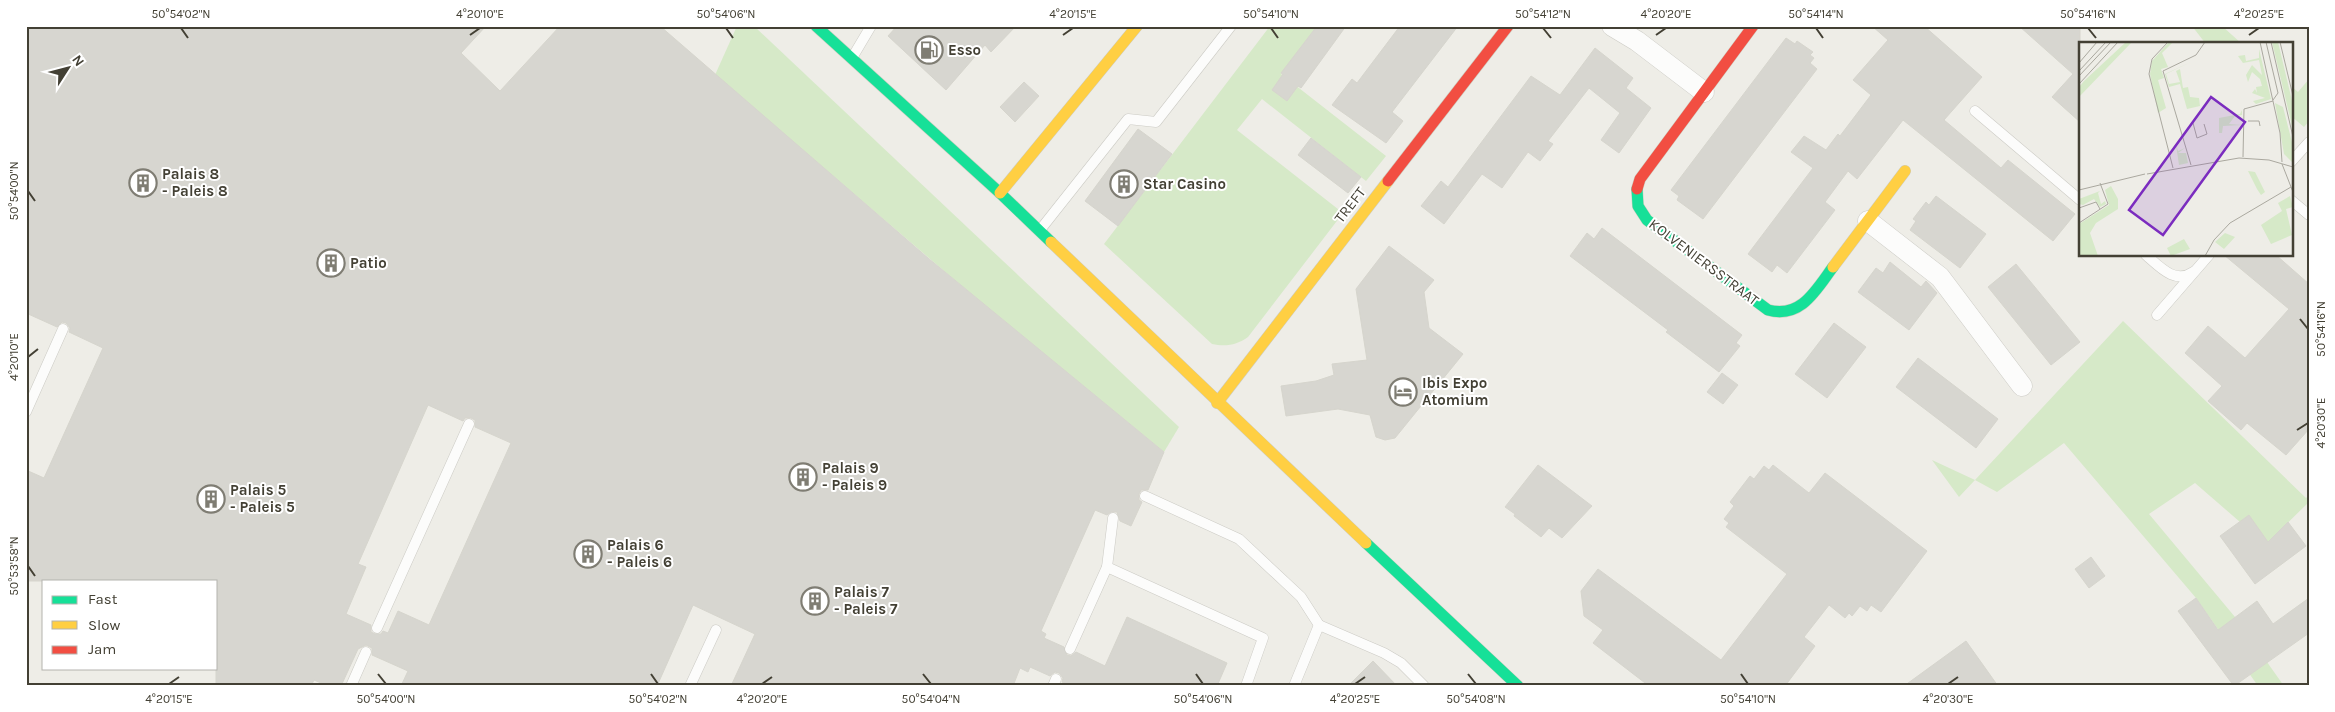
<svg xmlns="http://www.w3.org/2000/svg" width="2335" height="712" viewBox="0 0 2335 712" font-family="Karla,sans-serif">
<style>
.green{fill:#d6e9c8}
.building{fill:#d7d6d0;stroke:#d6d5cd;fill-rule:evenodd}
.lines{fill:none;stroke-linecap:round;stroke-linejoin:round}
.lane-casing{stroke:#cccbc5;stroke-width:11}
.street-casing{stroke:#cccbc5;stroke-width:21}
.fast-casing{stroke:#cdccbf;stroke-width:12}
.slow-casing{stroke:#cdccbf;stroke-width:12}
.jam-casing{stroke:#cdccbf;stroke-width:12}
.lane{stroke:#fcfcfb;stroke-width:10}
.street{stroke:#fcfcfb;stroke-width:20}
.fast{stroke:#16e098;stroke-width:11}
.slow{stroke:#ffcf43;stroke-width:11}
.jam{stroke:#f24e42;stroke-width:11}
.ticks{fill:none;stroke:#434034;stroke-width:2}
.labels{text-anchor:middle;stroke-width:4;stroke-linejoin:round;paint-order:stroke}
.poi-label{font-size:15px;font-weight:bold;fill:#434034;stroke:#fff;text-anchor:start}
.street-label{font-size:15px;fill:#434034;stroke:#fff}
.inset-road{fill:none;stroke:#aaa89f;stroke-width:1}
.view{fill:#7b2cbf;fill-opacity:0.15;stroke:#7b2cbf;stroke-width:2.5}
.inset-edge{fill:none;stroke:#434034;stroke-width:2.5}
.neatline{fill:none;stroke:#434034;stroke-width:2}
.ticks-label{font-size:12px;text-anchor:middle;fill:#434034}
</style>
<rect width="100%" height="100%" fill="#eeede7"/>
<g class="green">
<path d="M737,26H754L1179,427L1164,452L971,294L715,75Z"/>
<path d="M1270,26H1317L1281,74L1386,156L1366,181L1262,99L1237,130L1343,213L1248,337C1237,345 1226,347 1212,344L1104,244Z"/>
<path d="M2192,26H2222L2242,44H2206Z"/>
<path d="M2309,79V121L2304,127L2291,116V86L2298,92Z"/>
<path d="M2123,321L2306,498L2309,495V502L2268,542L2240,522L2195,483L2149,514L2235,617L2284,686H2258L2196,598L2064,443L1997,492L1975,480L1959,497L1932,460L1975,480Z"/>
</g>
<g class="building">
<path d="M26,26H486L461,53L500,91L560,26H660L928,258L1164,452L1148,490H1141L1139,494V500L1142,502L1131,526L1120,521L1117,512H1111L1107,515L1095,510L1041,631L1046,634L1044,638L1064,647L1067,655L1071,656L1076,652L1105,666L1127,617L1227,663L1217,686H1071L1062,682L1063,678L1059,673L1055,672L1050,676L1030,667L1028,672L1020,668L1013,686H731L755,634L693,605L657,686H401L408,671L372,655V648L366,645L358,649L341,686H328L314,680L311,686H216V581H26V470L44,478L103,348L69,332L70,328L66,323L62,322L57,327L26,313ZM428,405L463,421L465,418H471L475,420V427L511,443L429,625L398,611L388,633L383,631L381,634H375L371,632V625L346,614L366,567L358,564Z"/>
<path d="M897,26H1016L991,52L985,45L946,90L888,36Z"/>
<path d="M1317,26H1346L1301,88L1298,86L1287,101L1272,90L1283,74L1281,73Z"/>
<path d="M1400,26H1458L1392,112L1403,121L1386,143L1332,105L1352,79L1357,83Z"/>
<path d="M1872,26H1924L1982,77L1944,120L2001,168L2008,160L2075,214L2053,241L1903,120L1857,179L1848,171L1825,202L1835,210L1787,273L1777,265L1772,272L1748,254L1813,168L1791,152L1804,136L1826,150L1838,134L1840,136L1871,95L1853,80L1888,40Z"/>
<path d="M2019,26H2080V122L2052,97L2073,74Z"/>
<path d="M1786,38L1795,44L1797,41L1813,52L1810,55L1814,58L1810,63L1817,69L1703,219L1677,200L1679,196L1671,190Z"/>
<path d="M1595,48L1633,78L1626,88L1651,108L1619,153L1601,140L1620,113L1589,88L1548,141L1553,144L1540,161L1528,152L1502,188L1482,174L1444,224L1421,206L1441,181L1448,187L1531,76L1560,95Z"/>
<path d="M1024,82L1039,96L1015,122L1000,107Z"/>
<path d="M1138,129L1172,154L1118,226L1085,201Z"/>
<path d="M1311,138L1361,177L1348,193L1298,155Z"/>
<path d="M1936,196L1986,234L1960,268L1910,230L1916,221L1913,219L1926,202L1929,205Z"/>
<path d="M1602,228L1742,335L1736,343L1740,346L1719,372L1666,332L1668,330L1570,256L1587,233L1594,239Z"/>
<path d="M1389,246L1434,280L1424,292L1429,328L1463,354L1395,438L1385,440L1376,437L1370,415L1338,409L1286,416L1281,386L1316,381L1334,375L1332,364L1367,360L1356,289Z"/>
<path d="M2224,255H2276L2309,284V429L2286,455L2247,423L2241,430L2208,401L2222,386L2185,353L2208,326L2245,358L2289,309Z"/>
<path d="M1890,262L1921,287L1926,281L1937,293L1909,330L1858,292L1876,268L1883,273Z"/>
<path d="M2016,264L2080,342L2051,365L1988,287Z"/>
<path d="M1834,323L1866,347L1827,398L1795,374Z"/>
<path d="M1918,358L1998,419L1976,448L1896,387Z"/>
<path d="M1722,373L1738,385L1723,404L1707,392Z"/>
<path d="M1538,465L1592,506L1562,538L1549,528L1541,537L1514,516L1515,514L1505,507Z"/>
<path d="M1773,465L1809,493L1825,473L1927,551L1881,612L1871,605L1867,611L1860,606L1852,616L1849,613L1845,618L1829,605L1804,637L1815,646L1785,686H1649L1593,643L1603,630L1584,616L1581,591L1598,569L1721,660L1787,574L1726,527L1729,523L1724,519L1734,506L1730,502L1750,476L1754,479L1764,466L1769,470Z"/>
<path d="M2249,515L2268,542L2288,522L2306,546L2255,584L2220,536Z"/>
<path d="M2091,557L2105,576L2089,588L2075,569Z"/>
<path d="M2196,598L2218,630L2257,601L2273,624L2309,598V633L2234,686L2178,611Z"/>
<path d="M1966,641L1998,686H1904Z"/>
<path d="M1373,661L1397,686H1348Z"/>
</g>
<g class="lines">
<g class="lane-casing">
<g id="lane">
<path d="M852,58L871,26"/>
<path d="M1975,111L2080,200"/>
<path d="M2291,162L2309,142"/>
<path d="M2291,200L2309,215"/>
<path d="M1040,230L1128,119L1156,122L1231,26"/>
<path d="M2146,255C2159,266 2175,285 2193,272"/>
<path d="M2157,315L2209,255"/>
<path d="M26,412L63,329"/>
<path d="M1145,496L1239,539L1301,597L1319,625"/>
<path d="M1107,567L1113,518"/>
<path d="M377,628L469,424"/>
<path d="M1070,649L1107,567L1263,638L1246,686"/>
<path d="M351,686L366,652"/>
<path d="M690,686L716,630"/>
<path d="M1053,686L1056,679"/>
<path d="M1294,686L1319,625L1384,653L1401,663L1424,686"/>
</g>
</g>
<g class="street-casing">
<g id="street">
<path d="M1612,26L1637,41L1704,92"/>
<path d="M1868,221L1940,277L2022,386"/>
</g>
</g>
<g class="fast-casing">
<g id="fast">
<path d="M816,26L1000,193L1051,242"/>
<path d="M1637,189L1638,206L1647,220L1768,310C1801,319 1816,290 1833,267"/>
<path d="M1366,543L1518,686"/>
</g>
</g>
<g class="slow-casing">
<g id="slow">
<path d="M1000,193L1137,26"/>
<path d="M1051,242L1366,543"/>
<path d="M1833,267L1905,171"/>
<path d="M1217,403L1388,181"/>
</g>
</g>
<g class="jam-casing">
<g id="jam">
<path d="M1388,181L1508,26"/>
<path d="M1637,189L1640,179L1753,26"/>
</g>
</g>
<use href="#lane" class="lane"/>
<use href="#street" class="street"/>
<use href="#fast" class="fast"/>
<use href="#slow" class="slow"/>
<use href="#jam" class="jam"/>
</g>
<path class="ticks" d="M181,28L188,38M726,28L733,38M1271,28L1278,38M1543,28L1551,38M1816,28L1823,38M2088,28L2096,38M470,35L480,28M1063,35L1073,28M1656,35L1666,28M2249,35L2259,28M28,191L35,201M2300,319L2308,329M28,357L38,349M2297,430L2308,423M28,566L35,576M378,674L386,684M651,674L658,684M923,674L931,684M1196,674L1203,684M1468,674L1476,684M1741,674L1748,684M169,684L179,677M762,684L772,677M1355,684L1365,677M1948,684L1958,677"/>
<defs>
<g id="fuel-ring" transform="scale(1.4375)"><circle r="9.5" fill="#fff" stroke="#7f7d73" stroke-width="1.5"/><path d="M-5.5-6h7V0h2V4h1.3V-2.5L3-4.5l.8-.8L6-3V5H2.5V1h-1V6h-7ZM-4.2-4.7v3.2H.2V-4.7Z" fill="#7f7d73"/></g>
<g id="building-ring" transform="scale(1.4375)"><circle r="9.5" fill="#fff" stroke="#7f7d73" stroke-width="1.5"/><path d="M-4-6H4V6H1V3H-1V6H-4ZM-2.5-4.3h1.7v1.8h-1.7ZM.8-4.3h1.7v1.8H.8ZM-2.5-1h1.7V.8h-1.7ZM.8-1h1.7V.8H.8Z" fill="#7f7d73"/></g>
<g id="hotel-ring" transform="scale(1.4375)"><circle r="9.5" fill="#fff" stroke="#7f7d73" stroke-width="1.5"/><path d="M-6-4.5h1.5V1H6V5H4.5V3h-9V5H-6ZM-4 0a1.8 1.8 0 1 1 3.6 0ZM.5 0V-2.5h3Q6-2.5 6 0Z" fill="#7f7d73"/></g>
</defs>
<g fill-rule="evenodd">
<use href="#fuel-ring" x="929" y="50"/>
<use href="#building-ring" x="143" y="183"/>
<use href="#building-ring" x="1124" y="184"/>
<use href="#building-ring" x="331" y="263"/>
<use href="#hotel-ring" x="1403" y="392"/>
<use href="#building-ring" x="803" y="477"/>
<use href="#building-ring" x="211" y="499"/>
<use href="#building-ring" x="588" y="554"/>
<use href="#building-ring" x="815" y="601"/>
</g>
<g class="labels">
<g class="poi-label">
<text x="948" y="55">Esso</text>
<text x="162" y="179">Palais 8<tspan x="162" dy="17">- Paleis 8</tspan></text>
<text x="1143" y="189">Star Casino</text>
<text x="350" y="268">Patio</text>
<text x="1422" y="388">Ibis Expo<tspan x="1422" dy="17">Atomium</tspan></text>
<text x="822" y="473">Palais 9<tspan x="822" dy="17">- Paleis 9</tspan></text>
<text x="230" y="495">Palais 5<tspan x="230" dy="17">- Paleis 5</tspan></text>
<text x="607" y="550">Palais 6<tspan x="607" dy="17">- Paleis 6</tspan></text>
<text x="834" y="597">Palais 7<tspan x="834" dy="17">- Paleis 7</tspan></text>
</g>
<g class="street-label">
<text transform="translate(1350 205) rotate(-52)" y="5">TREFT</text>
<text transform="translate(1704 262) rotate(37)" y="5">KOLVENIERSSTRAAT</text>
</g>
</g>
<g transform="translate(2079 42)">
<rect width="214" height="214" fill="#eeede7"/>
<path d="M47,0H53L0,55V45L5,39ZM90,0H94L83,11L89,25L82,27L85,36L79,38L87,66L79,71L71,32L73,19ZM193,0H199L214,63V88ZM180,7L192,57L177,62L174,59L186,56L173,51L176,47L178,51L177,45L183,44L181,37L173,30L169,40L167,33L173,23L183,33L180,18L164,21L159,14L166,13L167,19L180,16ZM112,20L87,32L90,42L101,40L97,29L101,27L104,46L109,45L111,55L120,56L121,64L108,67L101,42L90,45L86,32ZM196,61L204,65L214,104V121L205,112ZM163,68V73L156,74L150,82L163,83L144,84L143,91H140V76L161,72ZM97,103L99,109L106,106L99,111H107L109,121L100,123ZM169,129L176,130L186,150L182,153L178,147ZM32,144L39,157V167L17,181L11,191L19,214H0V182L30,163L26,148ZM21,149L19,151L22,162L26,159L27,162L21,165L15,157L4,163L0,162V157ZM211,154L214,165L207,167L213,193L192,202L182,183L203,169L199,161ZM146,191L156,195L145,207L136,200ZM105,197L111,207L92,214L88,206Z" fill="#d6e9c8"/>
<path class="inset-road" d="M89,0L73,17L70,32L94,126M181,0L201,91L203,120M187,0L199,51L194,58M192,0L214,95M201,0L214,54M0,21L18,0M0,29L27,0M0,34L32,0M0,42L39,0M169,79H180L181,84M114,81L118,96L128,92L125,82M164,115L165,67L194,59M203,122L214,150M112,123L84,29L117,13L126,0M68,132L160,116L190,118L214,125M0,148L66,132M0,166L17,160L21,167M0,181L29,162L21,141M126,214L135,198L151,181L212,145"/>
<path class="view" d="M132,55L166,80L84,193L50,168Z"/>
<rect width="214" height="214" class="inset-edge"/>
</g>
<rect width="2335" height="712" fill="none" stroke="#ffffff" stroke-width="55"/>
<rect x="42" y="580" width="175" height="90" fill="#ffffff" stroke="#b4b3ae"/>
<rect x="52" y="596" width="25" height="8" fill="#16e098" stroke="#b4b3ae"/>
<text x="88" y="604" font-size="15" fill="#434034">Fast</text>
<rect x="52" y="621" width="25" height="8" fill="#ffcf43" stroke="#b4b3ae"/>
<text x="88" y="630" font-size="15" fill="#434034">Slow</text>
<rect x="52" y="646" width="25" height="8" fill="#f24e42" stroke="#b4b3ae"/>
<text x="88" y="654" font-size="15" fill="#434034">Jam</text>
<g transform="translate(68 68) rotate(54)" stroke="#ffffff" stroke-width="4" paint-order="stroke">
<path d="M0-4L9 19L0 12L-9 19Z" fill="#434034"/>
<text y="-8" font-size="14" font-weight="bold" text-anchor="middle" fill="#434034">N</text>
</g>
<rect x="28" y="28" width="2280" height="656" class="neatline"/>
<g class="ticks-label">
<text x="181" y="18">50°54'02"N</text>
<text x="480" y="18">4°20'10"E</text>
<text x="726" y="18">50°54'06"N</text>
<text x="1073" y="18">4°20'15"E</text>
<text x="1271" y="18">50°54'10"N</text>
<text x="1543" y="18">50°54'12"N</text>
<text x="1666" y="18">4°20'20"E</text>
<text x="1816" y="18">50°54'14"N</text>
<text x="2088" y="18">50°54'16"N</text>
<text x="2259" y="18">4°20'25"E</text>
<text transform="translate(14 191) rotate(-90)" y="4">50°54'00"N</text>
<text transform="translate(2321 329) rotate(-90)" y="4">50°54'16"N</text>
<text transform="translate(14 357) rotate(-90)" y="4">4°20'10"E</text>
<text transform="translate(2321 423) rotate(-90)" y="4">4°20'30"E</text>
<text transform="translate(14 566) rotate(-90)" y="4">50°53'58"N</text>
<text x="169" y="703">4°20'15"E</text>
<text x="386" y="703">50°54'00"N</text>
<text x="658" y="703">50°54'02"N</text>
<text x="762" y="703">4°20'20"E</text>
<text x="931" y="703">50°54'04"N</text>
<text x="1203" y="703">50°54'06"N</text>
<text x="1355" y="703">4°20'25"E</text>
<text x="1476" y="703">50°54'08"N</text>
<text x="1748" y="703">50°54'10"N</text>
<text x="1948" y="703">4°20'30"E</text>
</g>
</svg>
